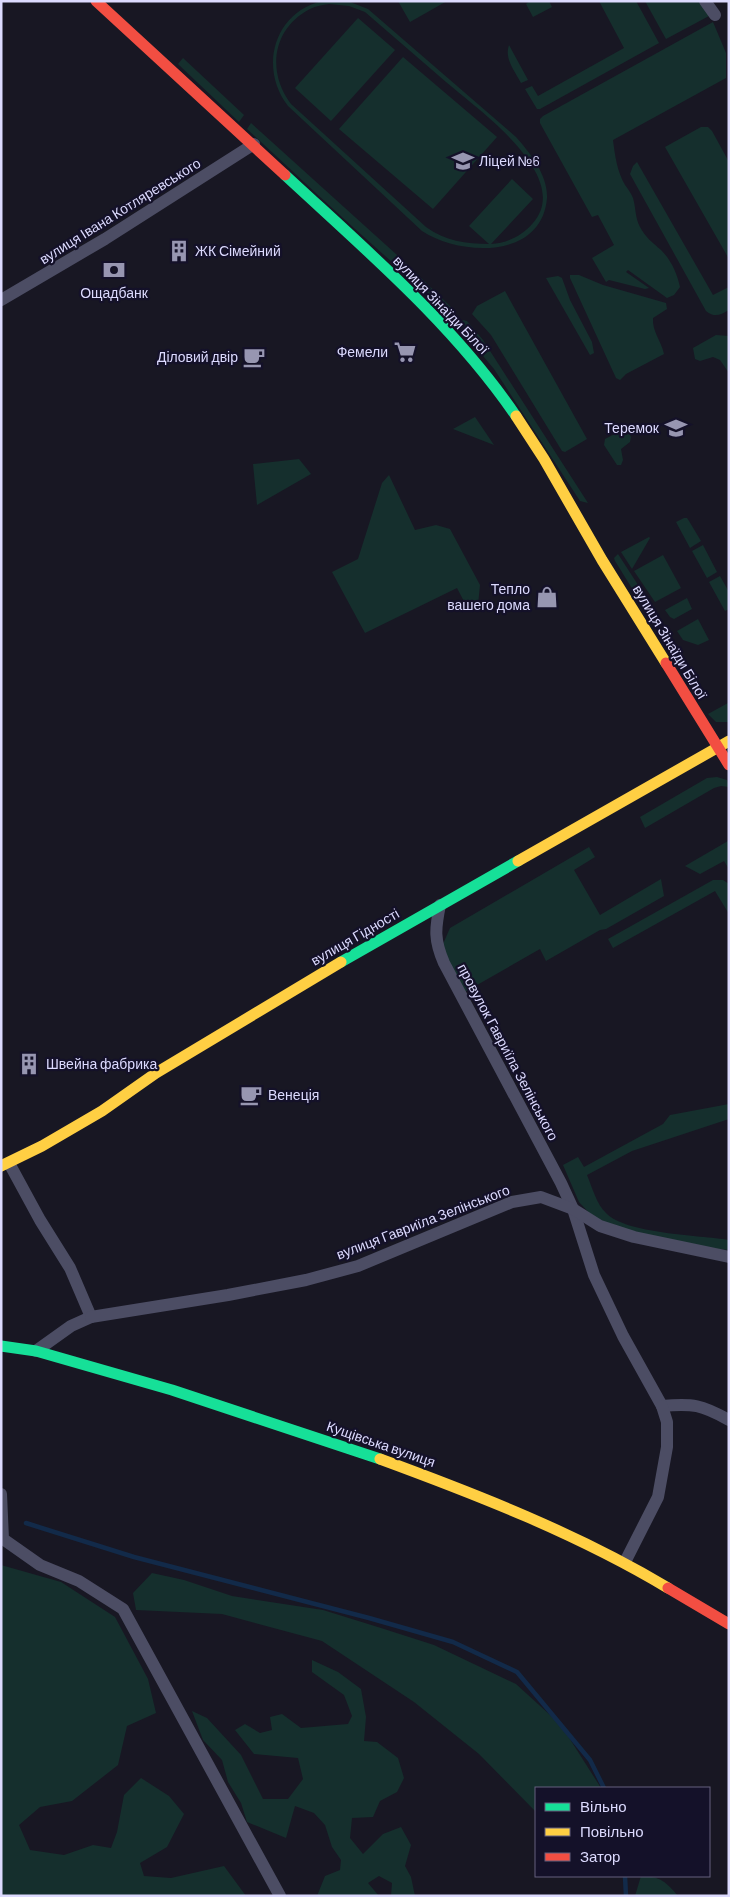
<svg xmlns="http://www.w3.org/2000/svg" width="730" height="1897" viewBox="0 0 730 1897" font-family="Barlow,sans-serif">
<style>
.green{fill:#152f2d;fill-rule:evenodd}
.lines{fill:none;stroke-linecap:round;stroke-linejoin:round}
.stream{stroke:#122a49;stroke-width:4.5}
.street{stroke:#4c4d64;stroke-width:12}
.fast{stroke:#16e098;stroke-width:11}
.slow{stroke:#ffcf43;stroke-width:11}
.jam{stroke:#f24e42;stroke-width:11}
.labels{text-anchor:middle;stroke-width:4.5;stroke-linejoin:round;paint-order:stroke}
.poi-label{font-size:14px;fill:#dcdafe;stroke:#141129;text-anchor:start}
.street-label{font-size:14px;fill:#dcdafe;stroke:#141129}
</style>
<rect width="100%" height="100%" fill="#181723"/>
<g class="green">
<path d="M322,1L350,2L368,9L516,137C530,153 548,175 547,198C542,260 460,256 422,231L288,106C259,69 273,13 322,1ZM329,4L349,6L365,12C392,35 419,59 446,82C476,108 574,176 533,223C522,236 507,243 491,244L533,199L512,179L469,226L489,244C466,244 445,241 426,227L291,104C266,71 273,28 310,9C316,6 323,5 329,4Z"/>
<path d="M398,1H447L410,22Z"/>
<path d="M530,1H549L552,7L533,17L526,4Z"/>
<path d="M599,1H636L659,43L540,109H537L525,89L532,86L538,96L624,48Z"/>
<path d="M645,1H699L709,16L666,39Z"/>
<path d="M358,18L395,50L331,121L295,88Z"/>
<path d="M713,22L726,53V78L613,140C615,156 617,171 625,185C628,189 631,193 633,198C636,208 635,218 640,227C645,237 653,243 661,250C671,260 677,273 680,287L674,295L667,298L628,270L626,272L649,288L645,289L609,280L606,282L592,258L614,245L598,215L592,217L540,123V119L543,116Z"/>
<path d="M509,45L528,80L521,83C515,71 504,59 509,45Z"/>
<path d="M403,57L497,137L433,209L339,129Z"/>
<path d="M183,58L244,115L239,122L178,64Z"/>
<path d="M251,123L407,264L454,310L453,315C443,313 425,291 416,283C358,233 303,181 247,129Z"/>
<path d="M701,127H708L712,131L729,162V259L665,147Z"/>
<path d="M637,162L713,295L729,287V310C720,315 715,318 706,311L630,174L633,166Z"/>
<path d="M570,275H579L603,285L666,303L667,309L653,318C652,332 661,340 664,354L626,374L620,380L616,378L570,278Z"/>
<path d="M558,276L562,278L570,300L592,342L594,353L590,355L546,278Z"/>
<path d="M505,291L587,439L565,452L562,451L491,335L472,314L477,306Z"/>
<path d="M463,320L467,321L483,340L588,503L580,501L494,369L462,331L460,324Z"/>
<path d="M716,335L729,336V373L720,360L713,357L700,361L695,359L693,348Z"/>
<path d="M475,417L494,445L453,429Z"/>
<path d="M622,430L629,433L631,437L630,442L621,449L623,460L621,465H617L604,445L605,439Z"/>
<path d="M299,459L311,474L257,505L253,464Z"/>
<path d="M389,475L415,530L436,525L450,529L480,585L478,605L469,611L457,588L365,633L332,572L358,559L382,483Z"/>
<path d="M684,518H687L689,521L701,541L690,548L676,522Z"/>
<path d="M649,537L650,538L632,569L621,552Z"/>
<path d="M703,545L717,572L707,578L692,551Z"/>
<path d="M618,554L651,605L643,606L615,561L614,558Z"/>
<path d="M663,555L681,588L655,602L634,571Z"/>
<path d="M720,576L729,592V609L725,611L709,582Z"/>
<path d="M687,598L692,609L674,619L670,617L665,610Z"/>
<path d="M698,619L709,640L698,645L683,640L677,631Z"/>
<path d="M728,703L729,722H716L708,714Z"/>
<path d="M717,777L727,780L729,787L721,786L714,788L645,828L640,817L707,778Z"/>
<path d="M728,841L729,869L724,861L700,874L685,866Z"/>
<path d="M589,847L595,857L574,870L600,915L661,879L664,896L606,929L600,930L546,961L540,949L463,993L444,956L443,944L450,928Z"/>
<path d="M713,880H723L729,884V914L715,891L613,948L608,939Z"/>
<path d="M729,1104V1119L632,1151L587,1175C592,1187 597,1205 606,1213C626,1234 699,1235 729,1240V1250L708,1248L620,1229L593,1217L579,1202L563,1165L578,1157L584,1167L663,1124L670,1115Z"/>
<path d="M1,1565L61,1582L115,1617L148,1679L156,1713L127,1726L118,1765L72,1801L40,1807L19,1825L30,1850L64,1855L93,1845L111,1848L117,1832L124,1795L141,1778L169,1796L184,1814L167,1847L140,1863L144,1876L171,1878L224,1866L246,1896H1Z"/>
<path d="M152,1573L184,1580L232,1596L323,1610L381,1628L434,1645L516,1684L561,1725L601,1788H536V1812L479,1754L414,1702L322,1641L222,1614L136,1610L133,1593Z"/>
<path d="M312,1660L338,1672L361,1689L366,1717L364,1741L377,1742L398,1758L404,1778L397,1792L380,1801L373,1817L352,1818L350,1838L363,1854L383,1834L401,1827L411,1845L405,1866L411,1877L415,1896H391L392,1883L379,1876L368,1883L379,1896H317L325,1876L340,1870L341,1860L332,1847L325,1825L314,1813L295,1806L286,1838L247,1822L241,1803L228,1782L222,1760L203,1740L192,1711L207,1718L241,1755L263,1799H288L303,1779L298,1758L254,1754L235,1730L245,1724L260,1733L272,1730L270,1717L282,1714L301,1728L348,1724L352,1716L344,1695L312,1672Z"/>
<path d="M641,1876C660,1876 666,1882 678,1896H635Z"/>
</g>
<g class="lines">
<g class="stream">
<path d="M26,1523L134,1557L369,1618L453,1642L517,1672L590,1760L604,1788"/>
<path d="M625,1876L626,1896"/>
</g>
<g class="street">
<path d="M705,1L715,15"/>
<path d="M1,300L105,239L254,144"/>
<path d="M440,905C435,929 434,940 444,963L561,1183L573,1209L594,1275L623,1336L662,1406C693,1403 702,1405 729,1420"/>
<path d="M9,1163L40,1220L70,1268L91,1317L71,1326L36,1351"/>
<path d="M91,1317L228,1295L306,1280L358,1266L512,1202L541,1197L573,1209L600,1226L634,1237L729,1257"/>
<path d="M1,1494L3,1539L40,1565L79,1581L123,1609L280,1896"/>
<path d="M625,1562L658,1497L667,1447V1422L662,1406"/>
</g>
<g class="fast">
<path d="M285,175C367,251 453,324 516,416"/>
<path d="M341,962L518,861"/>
<path d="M1,1346L36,1351L172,1390L380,1459"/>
</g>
<g class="slow">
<path d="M516,416L544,459L602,560L666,663"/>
<path d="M518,861L729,741"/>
<path d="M1,1166L42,1146L102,1111L156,1073L341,962"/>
<path d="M380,1459C478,1495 578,1534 668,1588"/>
</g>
<g class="jam">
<path d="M96,1L285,175"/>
<path d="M666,663L729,765"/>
<path d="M668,1588L729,1624"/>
</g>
</g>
<defs>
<g id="school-bare" transform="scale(1.725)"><path d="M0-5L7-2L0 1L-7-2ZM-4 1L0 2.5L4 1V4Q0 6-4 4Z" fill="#9796b1" stroke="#141129" stroke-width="2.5" paint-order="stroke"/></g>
<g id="building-bare" transform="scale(1.725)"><path d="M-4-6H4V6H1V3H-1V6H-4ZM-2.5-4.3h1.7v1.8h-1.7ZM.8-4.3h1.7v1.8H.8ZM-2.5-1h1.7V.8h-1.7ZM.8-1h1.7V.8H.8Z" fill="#9796b1" stroke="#141129" stroke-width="2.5" paint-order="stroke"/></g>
<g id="bank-bare" transform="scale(1.725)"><path d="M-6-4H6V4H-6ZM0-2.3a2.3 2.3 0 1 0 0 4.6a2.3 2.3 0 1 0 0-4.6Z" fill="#9796b1" stroke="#141129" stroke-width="2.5" paint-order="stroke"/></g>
<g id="supermarket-bare" transform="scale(1.725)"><path d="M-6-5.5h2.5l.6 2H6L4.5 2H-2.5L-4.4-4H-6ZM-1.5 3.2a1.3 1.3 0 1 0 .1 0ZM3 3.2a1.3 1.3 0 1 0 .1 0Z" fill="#9796b1" stroke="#141129" stroke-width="2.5" paint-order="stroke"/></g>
<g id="cafe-bare" transform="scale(1.725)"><path d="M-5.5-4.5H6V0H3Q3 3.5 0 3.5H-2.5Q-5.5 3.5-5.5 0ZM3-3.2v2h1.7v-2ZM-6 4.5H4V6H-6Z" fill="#9796b1" stroke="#141129" stroke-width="2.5" paint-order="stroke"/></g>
<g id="shop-bare" transform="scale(1.725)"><path d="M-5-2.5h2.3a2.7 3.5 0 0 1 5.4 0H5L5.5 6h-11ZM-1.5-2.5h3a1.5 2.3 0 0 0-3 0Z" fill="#9796b1" stroke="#141129" stroke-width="2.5" paint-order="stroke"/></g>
</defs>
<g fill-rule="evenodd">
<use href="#school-bare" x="463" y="161"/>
<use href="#building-bare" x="179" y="251"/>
<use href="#bank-bare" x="114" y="270"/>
<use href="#supermarket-bare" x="405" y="352"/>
<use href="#cafe-bare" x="254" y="357"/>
<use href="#school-bare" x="676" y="428"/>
<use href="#shop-bare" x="547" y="597"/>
<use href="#building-bare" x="29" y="1064"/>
<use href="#cafe-bare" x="251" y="1095"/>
</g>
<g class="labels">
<g class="poi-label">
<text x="479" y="166">Ліцей №6</text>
<text x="195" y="256">ЖК Сімейний</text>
<text x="114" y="298" text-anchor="middle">Ощадбанк</text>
<text x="388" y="357" text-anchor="end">Фемели</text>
<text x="238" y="362" text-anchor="end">Діловий двір</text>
<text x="659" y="433" text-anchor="end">Теремок</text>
<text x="530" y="594" text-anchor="end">Тепло<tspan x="530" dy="16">вашего дома</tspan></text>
<text x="46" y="1069">Швейна фабрика</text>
<text x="268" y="1100">Венеція</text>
</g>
<g class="street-label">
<text transform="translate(120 211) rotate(-32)" y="5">вулиця Івана Котляревського</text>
<text transform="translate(441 305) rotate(46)" y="5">вулиця Зінаїди Білої</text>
<text transform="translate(670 642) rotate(59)" y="5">вулиця Зінаїди Білої</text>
<text transform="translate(355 937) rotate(-30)" y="5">вулиця Гідності</text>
<text transform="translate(508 1052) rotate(62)" y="5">провулок Гавриїла Зелінського</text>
<text transform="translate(423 1222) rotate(-21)" y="5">вулиця Гавриїла Зелінського</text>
<text transform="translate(381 1444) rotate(19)" y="5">Кущівська вулиця</text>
</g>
</g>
<rect width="730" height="1897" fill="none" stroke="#dcdafe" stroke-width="5"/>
<rect x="535" y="1787" width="175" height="90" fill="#141129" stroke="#64617e"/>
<rect x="545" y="1803" width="25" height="8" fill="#16e098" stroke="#64617e"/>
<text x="580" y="1812" font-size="15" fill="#dcdafe">Вільно</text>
<rect x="545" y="1828" width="25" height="8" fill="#ffcf43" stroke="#64617e"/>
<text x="580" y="1837" font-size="15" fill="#dcdafe">Повільно</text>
<rect x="545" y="1853" width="25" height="8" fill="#f24e42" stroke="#64617e"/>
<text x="580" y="1862" font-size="15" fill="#dcdafe">Затор</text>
</svg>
